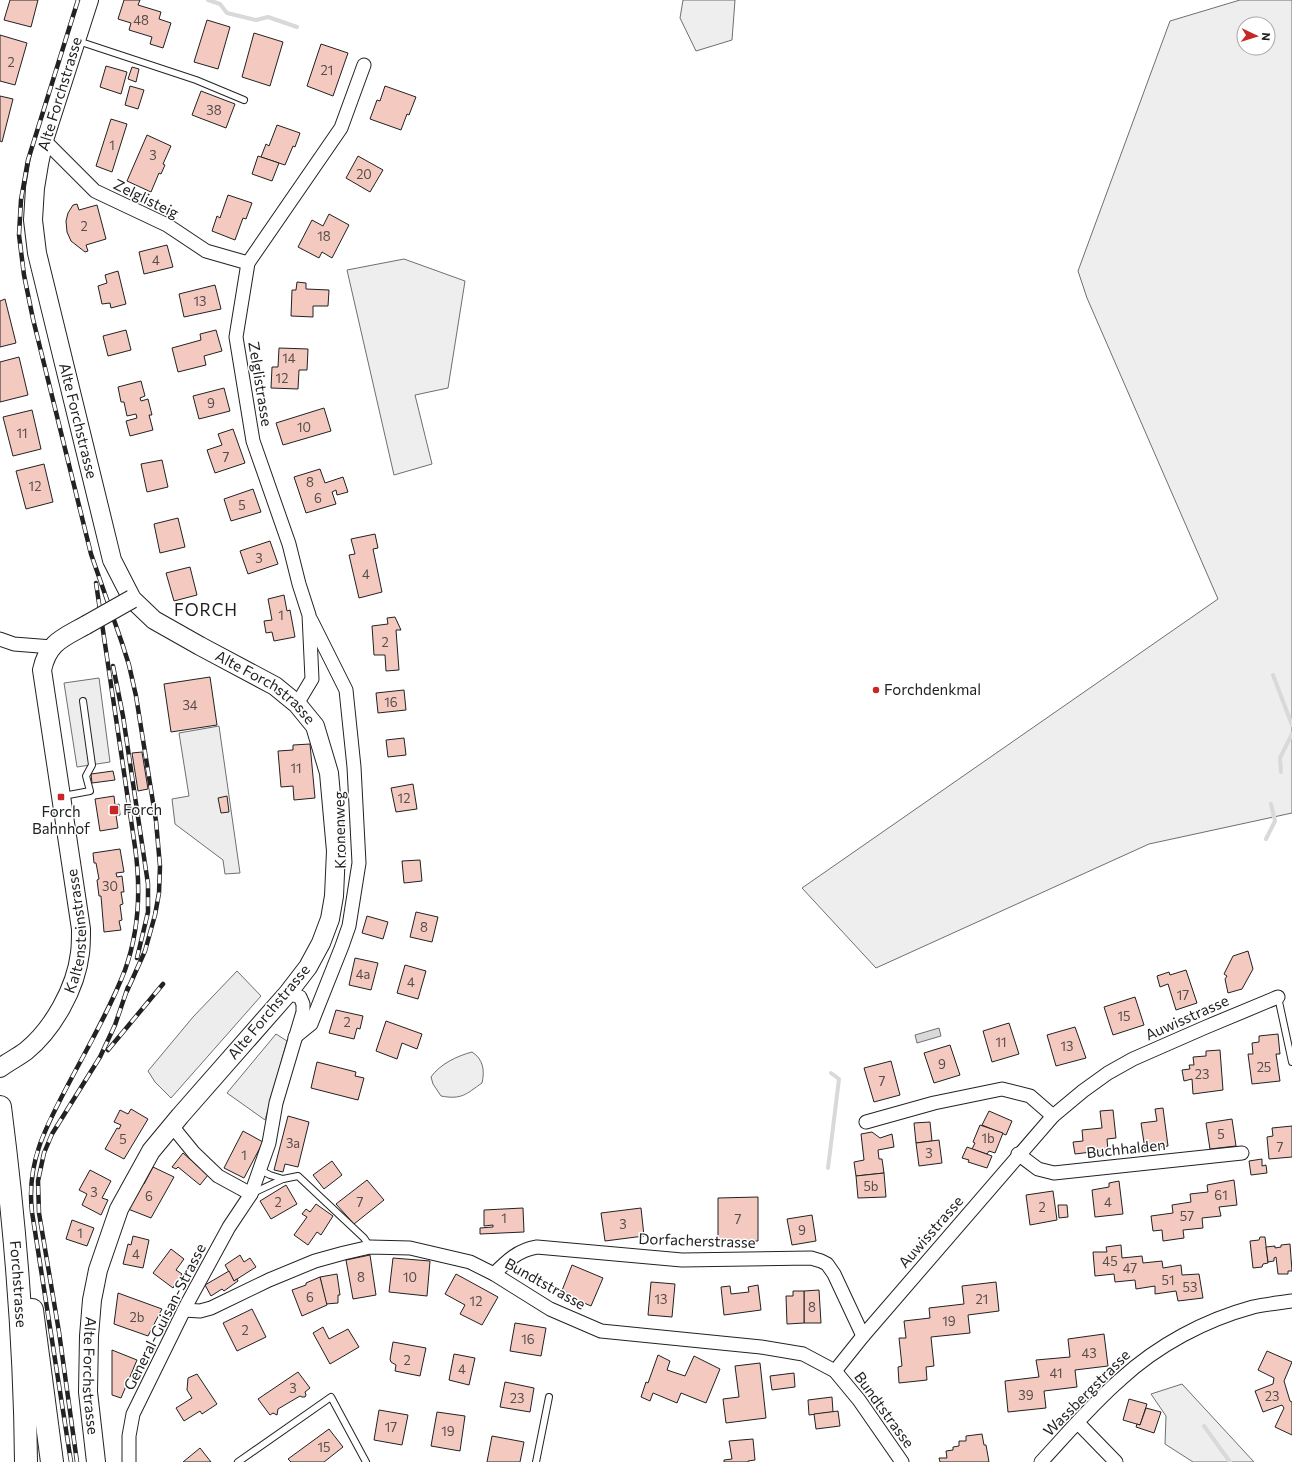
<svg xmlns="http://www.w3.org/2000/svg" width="1292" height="1462" viewBox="0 0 1292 1462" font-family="Commissioner,sans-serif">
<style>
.green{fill:#eee;stroke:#6f6f6f;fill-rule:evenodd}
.parking{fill:#ededed;stroke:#6f6f6f}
.water{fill:#d9d9d9;stroke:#6f6f6f}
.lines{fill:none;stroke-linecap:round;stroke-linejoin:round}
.stream{stroke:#d9d9d9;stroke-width:4}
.building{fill:#f3c9c0;stroke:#222}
.lane-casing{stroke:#222;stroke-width:8}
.street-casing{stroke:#222;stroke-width:15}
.secondary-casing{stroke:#222;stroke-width:20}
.highway-casing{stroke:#222;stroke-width:24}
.lane{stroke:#fff;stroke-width:6}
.street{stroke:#fff;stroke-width:13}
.secondary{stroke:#fff;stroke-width:18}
.highway{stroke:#fff;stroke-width:22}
.rail-casing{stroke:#222;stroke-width:4.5}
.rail{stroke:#fff;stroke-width:3;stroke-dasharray:9;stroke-linecap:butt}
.secondary-bridge-casing{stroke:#222;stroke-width:20;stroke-linecap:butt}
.secondary-bridge{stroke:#fff;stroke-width:18}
.poi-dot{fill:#c62828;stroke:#fff;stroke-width:1.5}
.labels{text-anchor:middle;stroke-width:3;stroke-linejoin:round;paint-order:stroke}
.number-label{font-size:13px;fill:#564c4a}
.street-label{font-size:15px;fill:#222;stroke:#fff}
.poi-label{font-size:15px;fill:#222;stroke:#fff;text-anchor:start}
.quarter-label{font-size:17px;letter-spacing:1px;fill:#222;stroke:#fff}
</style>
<rect width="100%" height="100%" fill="#fff"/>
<g class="green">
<path d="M683,0H735L732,40L696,51L680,18Z"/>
<path d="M1240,0H1292V813L1149,844L876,968L802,888L1218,599L1087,298L1078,271L1170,21ZM1244,24H1268V48H1244Z"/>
<path d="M404,259L465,281L448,388L415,395L432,464L394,475L347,270Z"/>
<path d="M276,1034L287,1041L265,1120L227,1093Z"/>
<path d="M472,1052C483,1059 485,1070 482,1083C466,1094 462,1100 441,1096L433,1084L431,1077C440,1064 457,1056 472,1052Z"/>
<path d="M1182,1384L1254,1462H1193L1165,1444L1166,1416L1151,1394Z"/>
</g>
<g class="parking">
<path d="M99,678L110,762L77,767L64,683Z"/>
<path d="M219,726L240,873L225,874L223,860L175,824L172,799L189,796L179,733Z"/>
<path d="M237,971L261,996L171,1098L155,1082L148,1071L193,1017Z"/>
</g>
<path class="water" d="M939,1028L941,1036L917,1043L915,1035Z"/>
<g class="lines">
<g class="stream">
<path d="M208,0L220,4L227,13L256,20L268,17L297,27"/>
<path d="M1273,675L1292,725"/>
<path d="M1281,772L1280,758L1292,734"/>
<path d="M1266,839L1275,821L1271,804"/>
<path d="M828,1168L839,1079L831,1073"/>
<path d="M1204,1426L1230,1462"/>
</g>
</g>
<g class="building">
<path d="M10,0H38L31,27L4,20Z"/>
<path d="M124,0H140L138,5L161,12L159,19L171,23L163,48L150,44L152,37L129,30L131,23L118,19Z"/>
<path d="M207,20L230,27L218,69L194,62Z"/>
<path d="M254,33L283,42L270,86L242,77Z"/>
<path d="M0,35L27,43L15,85L0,81Z"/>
<path d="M321,44L348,53L333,96L307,86Z"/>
<path d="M106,66L127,72L121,94L100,87Z"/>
<path d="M132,67L139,69L136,82L128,79Z"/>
<path d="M130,86L144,90L138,109L125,105Z"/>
<path d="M385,86L416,97L409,115L407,114L401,130L370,119L377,100L380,101Z"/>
<path d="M201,91L235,104L226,128L192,115Z"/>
<path d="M0,96L13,99L2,142L0,141Z"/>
<path d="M111,119L127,124L112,172L96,166Z"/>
<path d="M277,125L300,133L295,147L293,146L285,165L261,157L266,144L269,146Z"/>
<path d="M147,135L171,146L163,164L165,165L161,174L159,173L151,192L127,181Z"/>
<path d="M258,156L279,163L272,181L252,174Z"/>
<path d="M358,156L383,170L370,192L346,178Z"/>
<path d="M228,195L252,203L246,219L243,218L235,240L212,231L217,216L220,218Z"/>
<path d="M77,204L79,210L97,205L106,239L86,245L88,251L85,252L71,241L67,232L66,221L68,213L73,205Z"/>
<path d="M329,214L349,225L332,258L322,252L319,258L298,247L312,220L323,226Z"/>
<path d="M167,245L173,267L144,274L139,252Z"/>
<path d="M118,271L126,304L111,308L110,303L102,304L98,286L107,283L105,275Z"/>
<path d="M297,282L306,283V289L329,290L328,306H313V317L291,316L292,290H296Z"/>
<path d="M215,285L221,309L184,317L179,294Z"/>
<path d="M5,299L16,343L0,347V301Z"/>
<path d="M126,330L131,350L108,356L103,336Z"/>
<path d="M216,330L222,351L204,356L206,365L178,372L172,348L201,340L200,334Z"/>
<path d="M279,348L308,349L307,370H299L298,389L271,388L272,367H278Z"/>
<path d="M19,357L28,395L0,402V362Z"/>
<path d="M141,381L145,396L140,398L141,401L148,399L152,415H149L153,430L130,436L126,421L137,418L136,414L127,416L124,402H121L118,387Z"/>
<path d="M224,388L230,411L199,419L193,396Z"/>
<path d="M324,408L331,431L283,445L276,423Z"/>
<path d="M32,410L41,449L13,456L3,417Z"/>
<path d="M233,429L245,463L215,473L207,450L222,445L218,434Z"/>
<path d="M162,460L168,487L147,492L141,464Z"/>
<path d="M44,464L53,502L26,509L16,471Z"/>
<path d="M320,469L325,483L343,477L348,492L337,495L336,490L332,492L336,504L306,513L294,477Z"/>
<path d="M253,489L261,512L231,521L224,499Z"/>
<path d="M178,518L185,547L160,553L154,524Z"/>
<path d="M375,534L378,548L373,549L382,592L359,598L349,555L355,554L351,539Z"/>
<path d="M270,541L278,564L248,574L240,551Z"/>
<path d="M190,567L197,595L174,601L166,573Z"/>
<path d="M284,595L287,611L290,610L295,637L274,641L272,632L266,633L264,621L272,620L268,599Z"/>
<path d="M395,617L401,630H396L399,670L386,671L385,655H374L372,626L388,624L387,618Z"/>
<path d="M210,677L217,725L171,732L164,684Z"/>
<path d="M404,690L406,710L378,713L376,693Z"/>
<path d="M404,738L406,755L388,757L386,740Z"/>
<path d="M310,744L315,798L294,800L293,786L281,787L278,751L293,750V745Z"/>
<path d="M142,752L148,789L138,791L132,753Z"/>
<path d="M113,771L115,780L92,783L91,774Z"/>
<path d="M413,784L417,809L396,812L391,788Z"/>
<path d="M114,796L115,805L119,804L120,815H116L118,828L100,831L95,799Z"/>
<path d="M227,796L229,812L221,813L218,798Z"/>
<path d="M120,849L124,872L116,873L117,877L122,876L124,892H121L123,904L120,905L122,920L119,921L121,930L104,932L101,896H99L97,880L99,879L96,863H94L93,853Z"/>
<path d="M420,860L422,881L404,883L402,861Z"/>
<path d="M416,912L438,917L432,942L410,937Z"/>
<path d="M367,916L388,922L383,939L362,933Z"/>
<path d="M1248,951L1253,969L1242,989L1228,993L1225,979L1227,976L1224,974L1233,956Z"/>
<path d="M355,958L378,963L371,990L349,985Z"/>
<path d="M405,965L426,971L418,999L397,993Z"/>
<path d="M1186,970L1197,1003L1176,1010L1168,984L1160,987L1157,976L1169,972L1170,975Z"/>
<path d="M1135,997L1144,1025L1113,1035L1104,1007Z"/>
<path d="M336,1010L363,1016L360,1029L357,1028L354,1039L329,1033Z"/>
<path d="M386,1021L422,1034L417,1049L402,1043L397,1059L376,1051Z"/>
<path d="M1009,1023L1019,1054L992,1062L983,1031Z"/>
<path d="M1075,1027L1086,1058L1056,1066L1047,1035Z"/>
<path d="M1278,1034L1280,1054H1276L1280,1081L1252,1084L1248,1054H1253L1252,1043L1259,1042V1036Z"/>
<path d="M950,1045L960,1075L934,1083L924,1053Z"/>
<path d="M1220,1050L1223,1090L1193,1094L1192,1079L1184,1081L1182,1070L1190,1069L1189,1065H1194L1193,1057L1206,1056V1051Z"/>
<path d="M891,1061L900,1095L874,1102L864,1068Z"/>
<path d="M317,1062L356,1072L355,1076L364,1078L358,1100L311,1088Z"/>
<path d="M1163,1108L1168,1146L1145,1149L1141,1123L1157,1121L1155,1109Z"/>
<path d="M131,1109L148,1119L124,1159L105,1149L117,1128L119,1129L121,1125L114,1122L120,1110L128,1114Z"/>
<path d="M1113,1110L1116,1138L1107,1139L1108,1150L1075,1154L1073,1142L1083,1141L1082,1130L1102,1128L1100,1111Z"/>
<path d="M989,1111L1012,1121L1006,1135L982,1125Z"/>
<path d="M288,1116L309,1122L298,1167L285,1164L283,1172L274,1170Z"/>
<path d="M1232,1119L1236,1146L1210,1149L1206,1123Z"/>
<path d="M930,1122L932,1141L916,1143L914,1123Z"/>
<path d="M980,1125L1003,1133L995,1153L989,1151L987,1154L972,1149L975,1143L973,1142Z"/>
<path d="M1292,1126V1157L1269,1159L1267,1137L1273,1136L1272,1128Z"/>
<path d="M243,1131L263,1142L244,1178L224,1168Z"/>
<path d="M872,1132L880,1138L892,1134L894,1147L878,1150L879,1159H882L884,1173L856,1176L854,1162L864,1160L861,1134Z"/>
<path d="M939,1140L942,1163L919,1166L916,1143Z"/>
<path d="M967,1147L992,1156L987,1168L968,1162L969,1160L962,1158Z"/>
<path d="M183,1153L208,1175L200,1185L178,1167L176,1169L172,1167Z"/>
<path d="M1262,1159V1166L1266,1165L1267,1173L1251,1175L1249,1161Z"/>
<path d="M332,1161L342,1175L324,1189L313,1175Z"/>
<path d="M153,1167L174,1177L151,1218L128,1209L142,1183L144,1184Z"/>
<path d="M90,1170L111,1181L102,1198L108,1200L101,1215L82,1205L87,1194L79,1190Z"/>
<path d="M884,1173L886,1197L858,1198L856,1176Z"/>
<path d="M367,1180L384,1200L354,1224L336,1204Z"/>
<path d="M1234,1180L1237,1205L1219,1207L1221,1216L1202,1218L1203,1228L1183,1230L1184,1238L1163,1241L1162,1230L1153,1231L1151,1216L1173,1213L1172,1205L1191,1202L1190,1194L1208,1192L1207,1185Z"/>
<path d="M1119,1181L1123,1214L1095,1217L1092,1190L1109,1187V1183Z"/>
<path d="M286,1185L297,1204L271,1219L260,1201Z"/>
<path d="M1053,1191L1057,1220L1030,1225L1026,1195Z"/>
<path d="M758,1197V1241H718V1198Z"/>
<path d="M316,1204L333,1216L321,1235L317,1232L308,1245L294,1235L307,1217L302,1214L306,1209L310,1212Z"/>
<path d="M1058,1205H1067L1068,1217L1059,1218Z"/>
<path d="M523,1208L524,1232L480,1234V1228L493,1227V1225L484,1226V1210Z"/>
<path d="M641,1208L644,1236L605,1241L601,1213Z"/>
<path d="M812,1215L816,1241L792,1245L787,1219Z"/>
<path d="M72,1220L94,1228L87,1246L66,1239Z"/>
<path d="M133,1236L149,1240L143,1268L123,1264L128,1244L131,1245Z"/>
<path d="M1260,1237H1265L1268,1263L1263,1264L1262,1267L1253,1268L1250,1241L1259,1240Z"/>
<path d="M1290,1244L1292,1271H1288V1274H1278L1276,1257L1274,1258V1261L1268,1262L1266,1247L1275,1246V1248L1281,1247V1245Z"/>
<path d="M1121,1245L1122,1258L1142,1256L1143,1263L1162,1261L1163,1268L1181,1265L1182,1275L1199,1274L1203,1298L1178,1301L1176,1291L1155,1294V1286L1136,1289L1135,1280L1115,1282L1114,1274L1095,1276L1093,1252H1107L1106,1247Z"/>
<path d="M171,1249L184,1259L176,1270L182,1274L173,1288L153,1273Z"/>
<path d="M240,1255L244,1262L250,1258L256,1267L234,1281L225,1265Z"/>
<path d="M370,1255L376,1295L353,1299L346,1260Z"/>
<path d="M393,1258L430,1261L427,1296L389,1292Z"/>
<path d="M572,1265L603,1278L591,1306L561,1293Z"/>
<path d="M229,1271L234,1281L237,1279L238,1281L224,1291L222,1289L211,1296L205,1285Z"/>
<path d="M337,1274L340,1295H338V1303L326,1304L320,1277Z"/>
<path d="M456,1274L498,1297L482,1325L460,1314L465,1305L445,1294Z"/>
<path d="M320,1277L327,1305L302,1316L292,1290L306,1285V1283Z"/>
<path d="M651,1282L675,1284L672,1317L648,1315Z"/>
<path d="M996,1282L999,1311L968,1315L970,1333L931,1337L934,1366L926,1367L927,1380L899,1383L898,1367L902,1366L899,1338H906L904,1321L930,1318L929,1308L964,1304L962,1286Z"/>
<path d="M758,1285L761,1310L724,1315L721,1287L730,1286L731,1294L749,1292L748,1287Z"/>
<path d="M819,1290L821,1323H804V1291Z"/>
<path d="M793,1291H804V1323L787,1324L786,1296H793Z"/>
<path d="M118,1293L162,1309L148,1336L114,1324Z"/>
<path d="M252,1309L266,1337L237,1351L223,1323Z"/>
<path d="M515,1323L546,1328L541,1356L510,1351Z"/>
<path d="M323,1327L329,1339L348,1329L359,1347L330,1364L313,1333Z"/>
<path d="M1104,1334L1108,1366L1075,1370L1077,1387L1044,1391L1046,1408L1008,1412L1005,1381L1039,1377L1036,1360L1070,1357L1068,1339Z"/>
<path d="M393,1342L426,1348L420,1376L395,1371L396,1365L391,1362L390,1359Z"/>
<path d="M112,1350L137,1360L121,1398L112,1395Z"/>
<path d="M1267,1351L1292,1362L1284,1381L1290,1401L1292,1402V1435L1275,1427L1284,1408L1282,1405L1263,1412L1255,1391L1273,1384L1274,1378L1258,1370Z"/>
<path d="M454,1354L475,1358L469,1385L449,1380Z"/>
<path d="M658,1355L670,1361L667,1370L685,1376L694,1356L720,1369L706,1403L681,1393L677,1403L653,1393L650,1401L641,1397L646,1382L648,1383Z"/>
<path d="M760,1363L766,1418L726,1423L723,1399L739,1397L735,1366Z"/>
<path d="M298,1372L310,1388L305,1392L306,1395L305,1397H302L300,1396L278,1409L277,1415L273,1413L270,1415L258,1399Z"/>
<path d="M794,1373L795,1387L772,1390L770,1376Z"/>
<path d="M197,1374L217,1404L202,1414L200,1411L184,1421L176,1408L192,1398L187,1390L188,1378Z"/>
<path d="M505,1382L534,1388L530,1412L500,1407Z"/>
<path d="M832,1397L833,1412L809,1415L808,1400Z"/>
<path d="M1129,1399L1147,1404L1140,1425L1123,1420Z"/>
<path d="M1146,1408L1161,1412L1154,1433L1136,1427L1137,1424L1140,1425Z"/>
<path d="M379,1410L408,1415L402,1445L374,1440Z"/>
<path d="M838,1411L840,1426L816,1429L814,1414Z"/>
<path d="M437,1412L465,1416L460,1451L431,1446Z"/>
<path d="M329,1429L343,1447L324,1462H291L288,1459Z"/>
<path d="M982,1434L984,1445H986L989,1462H940L939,1458H947L946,1451L953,1450V1447L959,1446V1441H966V1436Z"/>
<path d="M492,1436L524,1442L520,1462H487Z"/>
<path d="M753,1439L755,1460L748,1461V1462H724V1460L732,1459L729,1441Z"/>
<path d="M200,1448L211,1462H183Z"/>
</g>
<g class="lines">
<g class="lane-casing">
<g id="lane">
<path d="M78,41L196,80L244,100"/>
<path d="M63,796L90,791L86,776L92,765L83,701"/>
<path d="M1278,997L1292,1062"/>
<path d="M260,1170L270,1175L283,1179"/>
<path d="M253,1193L283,1179L298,1176L364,1238L370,1247"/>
<path d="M238,1462L331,1397L366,1462"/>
<path d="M536,1462L549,1397"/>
</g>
</g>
<g class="street-casing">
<g id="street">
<path d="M44,140L95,191L167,225L206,251L248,263"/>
<path d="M0,639L14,644L52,647"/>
<path d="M297,704L312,679L309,615L299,584L289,544L253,441L236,337L248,263L341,128L364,65"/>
<path d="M295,1037L311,1024L342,946L349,926L359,863L354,767L346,690L311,620"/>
<path d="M866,1122L934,1103L1002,1089L1030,1096L1053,1116"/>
<path d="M172,1126L194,1153L218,1176L251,1194"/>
<path d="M1018,1154L1038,1169L1054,1173L1242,1153"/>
<path d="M494,1274C507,1261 518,1250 537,1247L682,1260L811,1258L821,1261L827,1264L834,1274L863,1336"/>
<path d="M184,1310L200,1311L211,1308L269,1280L315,1261L344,1253L370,1247L410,1248L470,1262L494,1274L550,1309L601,1331L761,1347L803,1354L835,1371L859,1400L902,1462"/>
<path d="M835,1371L863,1336L1053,1116L1083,1091L1108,1073L1133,1059L1206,1027L1278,997"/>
<path d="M1078,1423L1116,1462"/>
<path d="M129,1462V1436L133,1414L187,1304L229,1227L251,1194L269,1143L276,1103L303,1012V1004L300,997L288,993"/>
<path d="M1041,1462C1067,1434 1092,1404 1121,1379C1158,1345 1205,1320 1253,1307C1266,1304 1279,1303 1292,1301"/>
</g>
</g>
<g class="secondary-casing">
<g id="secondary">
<path id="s1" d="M89,0L44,140L39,164L35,188L33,220L37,253L112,560L132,599L154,620L200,646L275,686L297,704L315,726L329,773L336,851L334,896L330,919L321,943L308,967L288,993L180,1116L151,1151L119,1209L98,1270L92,1300L89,1336L88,1392L96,1462"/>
<path id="s2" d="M0,1068C8,1062 18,1057 26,1051C53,1029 76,988 80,953C81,946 81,937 81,929L42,670C48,642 63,638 86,625"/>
</g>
</g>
<g class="highway-casing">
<g id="highway">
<path id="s3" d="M0,1107C15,1224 25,1344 26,1462"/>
<path d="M32,1310L52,1462"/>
</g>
</g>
<use href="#lane" class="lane"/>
<use href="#street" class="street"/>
<use href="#secondary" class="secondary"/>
<use href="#highway" class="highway"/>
<g class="rail-casing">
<g id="rail">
<path d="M78,0L28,160L21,200L19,235L24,275L33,319L91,554L122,643L129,665L136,696L156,821L160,866L159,893L155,915L145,951L127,991"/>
<path d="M113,666L123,716L148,884V912L137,958"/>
<path d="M108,1050L163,984"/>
<path d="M71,1462L32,1212C26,1161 47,1125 70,1081C89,1045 110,1009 125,970C139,931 141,889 135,847L96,583"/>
<path d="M77,1462L59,1332L39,1213L38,1181L44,1153L52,1134L100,1057L115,1025L128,987"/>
</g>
</g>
<use href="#rail" class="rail"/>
<g class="secondary-bridge-casing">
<path id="secondary-bridge" d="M86,625L132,599"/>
</g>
<use href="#secondary-bridge" class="secondary-bridge"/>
</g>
<g class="poi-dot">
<circle cx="876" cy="690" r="4"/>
<rect x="57" y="793" width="8" height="8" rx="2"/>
<rect x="109" y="805" width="10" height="10" rx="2"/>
</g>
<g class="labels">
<g class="number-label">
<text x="141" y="25">48</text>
<text x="11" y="67">2</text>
<text x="327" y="75">21</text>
<text x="214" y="115">38</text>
<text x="112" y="150">1</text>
<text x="153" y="160">3</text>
<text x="364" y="179">20</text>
<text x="84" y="231">2</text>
<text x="324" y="241">18</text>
<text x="156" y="265">4</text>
<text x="200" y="306">13</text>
<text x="289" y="363">14</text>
<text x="282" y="383">12</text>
<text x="211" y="408">9</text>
<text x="304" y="432">10</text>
<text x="22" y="438">11</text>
<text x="226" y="462">7</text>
<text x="310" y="487">8</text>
<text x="35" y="491">12</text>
<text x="318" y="503">6</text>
<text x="242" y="510">5</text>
<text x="259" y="563">3</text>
<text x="366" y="579">4</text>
<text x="281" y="620">1</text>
<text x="385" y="647">2</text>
<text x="391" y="707">16</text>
<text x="190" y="710">34</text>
<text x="296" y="773">11</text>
<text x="404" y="803">12</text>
<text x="110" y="891">30</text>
<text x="424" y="932">8</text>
<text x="363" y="979">4a</text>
<text x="411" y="987">4</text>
<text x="1183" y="1000">17</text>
<text x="1124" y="1021">15</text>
<text x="347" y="1027">2</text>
<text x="1001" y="1047">11</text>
<text x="1067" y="1051">13</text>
<text x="942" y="1069">9</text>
<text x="1264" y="1072">25</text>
<text x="1202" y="1079">23</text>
<text x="882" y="1086">7</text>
<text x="1221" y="1139">5</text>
<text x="988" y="1143">1b</text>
<text x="123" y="1144">5</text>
<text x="293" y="1148">3a</text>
<text x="1280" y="1152">7</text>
<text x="929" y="1158">3</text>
<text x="244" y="1160">1</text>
<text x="871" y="1191">5b</text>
<text x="94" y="1197">3</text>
<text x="1221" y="1200">61</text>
<text x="149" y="1201">6</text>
<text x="278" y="1207">2</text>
<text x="360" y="1207">7</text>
<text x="1108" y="1207">4</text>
<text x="1042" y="1212">2</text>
<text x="1187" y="1221">57</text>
<text x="504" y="1223">1</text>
<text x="738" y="1224">7</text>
<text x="623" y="1229">3</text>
<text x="802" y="1235">9</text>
<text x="80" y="1238">1</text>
<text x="136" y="1259">4</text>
<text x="1110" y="1266">45</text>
<text x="1130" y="1273">47</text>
<text x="361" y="1282">8</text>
<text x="410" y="1282">10</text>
<text x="1168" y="1285">51</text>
<text x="1190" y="1292">53</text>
<text x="310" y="1302">6</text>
<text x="661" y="1304">13</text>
<text x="982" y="1304">21</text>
<text x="476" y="1306">12</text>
<text x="812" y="1312">8</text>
<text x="137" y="1322">2b</text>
<text x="949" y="1326">19</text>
<text x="245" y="1335">2</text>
<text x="528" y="1344">16</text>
<text x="1089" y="1358">43</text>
<text x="407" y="1365">2</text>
<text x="462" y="1374">4</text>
<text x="1056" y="1378">41</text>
<text x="293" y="1393">3</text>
<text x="1026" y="1400">39</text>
<text x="1272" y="1401">23</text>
<text x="517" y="1403">23</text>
<text x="391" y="1432">17</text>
<text x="448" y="1436">19</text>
<text x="324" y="1452">15</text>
</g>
<g class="street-label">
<text transform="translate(60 94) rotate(-73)" y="5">Alte Forchstrasse</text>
<text transform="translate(146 199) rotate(26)" y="5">Zelglisteig</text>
<text transform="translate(260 384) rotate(81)" y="5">Zelglistrasse</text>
<text dy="5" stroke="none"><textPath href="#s1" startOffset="434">Alte Forchstrasse</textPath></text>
<text dy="5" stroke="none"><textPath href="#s1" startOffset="782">Alte Forchstrasse</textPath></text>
<text transform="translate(340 830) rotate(-91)" y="5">Kronenweg</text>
<text dy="5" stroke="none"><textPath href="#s2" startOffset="167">Kaltensteinstrasse</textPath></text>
<text transform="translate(269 1012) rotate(-50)" y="5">Alte Forchstrasse</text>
<text transform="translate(1187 1018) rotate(-24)" y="5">Auwisstrasse</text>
<text transform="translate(1126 1149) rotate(-6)" y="5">Buchhalden</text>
<text transform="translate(931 1232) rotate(-49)" y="5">Auwisstrasse</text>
<text transform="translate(697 1241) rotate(2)" y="5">Dorfacherstrasse</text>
<text dy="5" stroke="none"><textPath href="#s3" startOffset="178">Forchstrasse</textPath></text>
<text transform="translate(545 1284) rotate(29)" y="5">Bundtstrasse</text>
<text transform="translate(165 1317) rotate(-63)" y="5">General-Guisan-Strasse</text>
<text dy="5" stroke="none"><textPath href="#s1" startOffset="1574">Alte Forchstrasse</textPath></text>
<text transform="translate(1087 1393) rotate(-45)" y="5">Wassbergstrasse</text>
<text transform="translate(884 1410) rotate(54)" y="5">Bundtstrasse</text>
</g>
<g class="poi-label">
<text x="884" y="695">Forchdenkmal</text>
<text x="123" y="815">Forch</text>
<text x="61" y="817" text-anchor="middle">Forch<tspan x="61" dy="17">Bahnhof</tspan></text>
</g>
<g class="quarter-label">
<text x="206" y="616">FORCH</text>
</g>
</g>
<g transform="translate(1256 36) rotate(94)"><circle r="19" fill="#ffffff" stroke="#a7a7a7"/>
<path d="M0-3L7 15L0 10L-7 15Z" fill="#c62828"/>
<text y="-6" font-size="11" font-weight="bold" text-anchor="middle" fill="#222222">N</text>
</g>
</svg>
